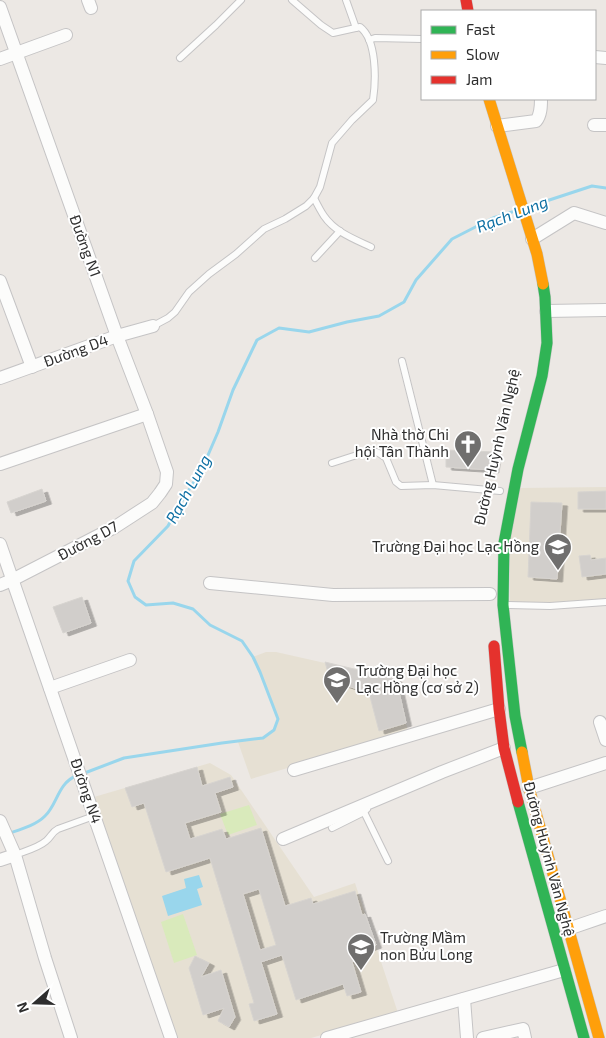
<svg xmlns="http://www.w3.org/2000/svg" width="606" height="1038" viewBox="0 0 606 1038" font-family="'Exo 2',sans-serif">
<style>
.education{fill:#e6e0d3}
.pitch{fill:#d9eabb}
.water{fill:#99d6ec}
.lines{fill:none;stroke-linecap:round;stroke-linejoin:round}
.stream{stroke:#99d6ec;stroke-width:3}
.building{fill:#d1cecb;stroke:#d7d4d0;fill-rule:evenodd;filter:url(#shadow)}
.lane-casing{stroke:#c5c4c5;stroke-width:8}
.street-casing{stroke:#c5c4c5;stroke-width:14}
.fast-casing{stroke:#c6c5c4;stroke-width:12}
.slow-casing{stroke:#c6c5c4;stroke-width:12}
.jam-casing{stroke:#c6c5c4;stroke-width:12}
.lane{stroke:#fcfcfb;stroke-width:6}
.street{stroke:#fcfcfb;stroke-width:12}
.fast{stroke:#30b455;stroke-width:11}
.slow{stroke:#ff9f0a;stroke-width:11}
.jam{stroke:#e5322d;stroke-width:11}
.labels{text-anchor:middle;stroke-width:4;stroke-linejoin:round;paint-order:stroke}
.street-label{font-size:15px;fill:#2e2e2e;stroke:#fff}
.poi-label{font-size:15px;fill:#2e2e2e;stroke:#fff;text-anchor:end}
.water-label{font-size:16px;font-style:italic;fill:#0d6fa3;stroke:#fff}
</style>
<defs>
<filter id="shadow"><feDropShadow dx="5.5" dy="3" stdDeviation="0" flood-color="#0004"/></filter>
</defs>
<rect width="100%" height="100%" fill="#ece8e4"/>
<g class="education">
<path d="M606,487V599L550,604L510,603V543L520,488Z"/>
<path d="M266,652H276L396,679L408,732L251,779L238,742L263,738L274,730L277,719L260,672L253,657Z"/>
<path d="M210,763L231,775L314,897L355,883L398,1013L311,1038H176L94,797Z"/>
</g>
<g class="pitch">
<path d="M249,805L257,825L228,835L220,814Z"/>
<path d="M183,914L197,955L174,963L161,922Z"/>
</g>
<path class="water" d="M199,875L203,887L197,889L202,905L168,916L162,896L186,888L184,879Z"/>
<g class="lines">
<g class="stream">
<path d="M528,207L592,186L606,188"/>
<path d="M82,774L124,758L222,743L263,738L274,730L278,719L260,672L253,657L242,641L210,625L193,609L173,603L146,605L135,597L128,581L134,561L168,526L180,504L202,469L218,432L233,390L257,340L279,328L309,332L347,322L379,316L404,302L416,280L452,239L493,218L515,211"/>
<path d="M10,833C22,829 36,825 45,816C57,805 58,783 76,776"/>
</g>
</g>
<g class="building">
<path d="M446,450L496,452L493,470L446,467Z"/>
<path d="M42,489L46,501L11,513L7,502Z"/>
<path d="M606,491V509H578V492Z"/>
<path d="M531,502L562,503L557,579L528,577Z"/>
<path d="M590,555L591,560L606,558V574L582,577L579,556Z"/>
<path d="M82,597L91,623L63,633L53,607Z"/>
<path d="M325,662L396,679L406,723L379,731L369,693L330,680Z"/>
<path d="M197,767L202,786L230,777L233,787L215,793L221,812L185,823L190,839L222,829L226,839L261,828L285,906L311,898L313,904L355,891L362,915L365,914L376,945L359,951L361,959L352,962L361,992L347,996L343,984L296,1000L282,955L261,962L277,1014L254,1021L249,1004L254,1003L210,858L166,872L144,803L132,807L125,788ZM259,889L276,945L260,950L243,894Z"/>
<path d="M195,956L209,963L201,977L221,970L235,1017L229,1027L218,1021L224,1008L203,1015L189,968Z"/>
</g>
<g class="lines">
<g class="lane-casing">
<g id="lane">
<path d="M346,0L356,28"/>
<path d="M369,40L375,38L422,39"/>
<path d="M180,58L216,25L241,0"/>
<path d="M314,198C317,204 320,210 324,216C335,232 354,239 371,247"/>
<path d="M315,258L340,231"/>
<path d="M153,326L168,318L175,312L189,292L209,274L236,254L264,229L285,219L306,206L314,198L320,187L332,143L352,120L373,100C376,80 377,40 360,27L333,33L321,25L292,0"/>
<path d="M402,361L433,485"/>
<path d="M332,463L360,454L377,452L386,458L396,482L401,486L433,485L500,491"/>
<path d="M505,605L550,606L606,602"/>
<path d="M364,812L388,861"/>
<path d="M332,828L364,812L367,809"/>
<path d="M15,855C25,851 38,848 46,841C51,837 52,832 58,829L94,816"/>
</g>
</g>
<g class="street-casing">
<g id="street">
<path d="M88,0L91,8"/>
<path d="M0,7L117,336L147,414L167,472L166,484L160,493L152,503L115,527L12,580L0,585"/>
<path d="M595,57L606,58"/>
<path d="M0,59L66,35"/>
<path d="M594,125H606"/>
<path d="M497,126L536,121C541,115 541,106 541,99"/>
<path d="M532,239L574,213L606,223"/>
<path d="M0,281L32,367"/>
<path d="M546,311L606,310"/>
<path d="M0,378L117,336L153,326"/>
<path d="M0,464L147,414"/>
<path d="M0,544L171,1038"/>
<path d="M210,583L333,595L490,594"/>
<path d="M50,688L130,660"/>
<path d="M600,722L606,740"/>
<path d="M294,770L499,709"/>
<path d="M529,788L606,763"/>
<path d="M0,821L15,855L45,958L71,1038"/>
<path d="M283,839L442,772L504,748"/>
<path d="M0,860L15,855"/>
<path d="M568,929L606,916"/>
<path d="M464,999L467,1038"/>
<path d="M327,1038L564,970"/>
<path d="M483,1038L523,1029L525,1038"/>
</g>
</g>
<g class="fast-casing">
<g id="fast">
<path d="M522,752L515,716L503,605L504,543L518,469L542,376L547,343L545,297L543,284"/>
<path d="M518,802L584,1038"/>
</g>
</g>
<g class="slow-casing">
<g id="slow">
<path d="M489,99L537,254L543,284"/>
<path d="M522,752L529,788L599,1038"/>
</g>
</g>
<g class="jam-casing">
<g id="jam">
<path d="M466,0L468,11"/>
<path d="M494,646L499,709L504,748L518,802"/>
</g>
</g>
<use href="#lane" class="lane"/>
<use href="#street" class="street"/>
<use href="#fast" class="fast"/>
<use href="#slow" class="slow"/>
<use href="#jam" class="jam"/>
</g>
<defs>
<g id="church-pin" transform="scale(1.4375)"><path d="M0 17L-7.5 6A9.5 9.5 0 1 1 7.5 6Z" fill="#706f6e" stroke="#fff"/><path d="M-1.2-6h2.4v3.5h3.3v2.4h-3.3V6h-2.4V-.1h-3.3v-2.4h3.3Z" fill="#fff"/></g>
<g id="university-pin" transform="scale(1.4375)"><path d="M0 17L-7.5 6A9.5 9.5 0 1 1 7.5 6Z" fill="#706f6e" stroke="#fff"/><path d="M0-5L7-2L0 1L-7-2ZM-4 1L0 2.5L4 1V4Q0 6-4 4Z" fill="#fff"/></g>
<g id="school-pin" transform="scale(1.4375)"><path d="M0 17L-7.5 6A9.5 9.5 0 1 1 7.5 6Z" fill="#706f6e" stroke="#fff"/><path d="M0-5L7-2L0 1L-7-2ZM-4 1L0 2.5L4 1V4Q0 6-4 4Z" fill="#fff"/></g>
</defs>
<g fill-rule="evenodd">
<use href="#church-pin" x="468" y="444"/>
<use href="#university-pin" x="558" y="547"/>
<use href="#university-pin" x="337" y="680"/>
<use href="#school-pin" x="361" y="947"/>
</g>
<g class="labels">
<g class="street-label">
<text transform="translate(85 246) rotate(70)" y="5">Đường N1</text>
<text transform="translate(76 351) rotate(-20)" y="5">Đường D4</text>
<text transform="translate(497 447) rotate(-77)" y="5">Đường Huỳnh Văn Nghệ</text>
<text transform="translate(88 541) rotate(-28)" y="5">Đường D7</text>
<text transform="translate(86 791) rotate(71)" y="5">Đường N4</text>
<text transform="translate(549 859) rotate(75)" y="5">Đường Huỳnh Văn Nghệ</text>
</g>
<g class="poi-label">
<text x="449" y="440">Nhà thờ Chi<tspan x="449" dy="17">hội Tân Thành</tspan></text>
<text x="539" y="552">Trường Đại học Lạc Hồng</text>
<text x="356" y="676" text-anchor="start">Trường Đại học<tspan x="356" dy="17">Lạc Hồng (cơ sở 2)</tspan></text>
<text x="380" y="943" text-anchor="start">Trường Mầm<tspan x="380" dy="17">non Bửu Long</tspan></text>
</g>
<g class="water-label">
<text transform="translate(512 214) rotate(-21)" y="6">Rạch Lung</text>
<text transform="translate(188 489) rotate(-61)" y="6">Rạch Lung</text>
</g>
</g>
<rect x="421" y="10" width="175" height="90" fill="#ffffff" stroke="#ababab"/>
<rect x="431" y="26" width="25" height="8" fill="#30b455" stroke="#ababab"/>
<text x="466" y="35" font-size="15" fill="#2e2e2e">Fast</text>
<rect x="431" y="51" width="25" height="8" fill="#ff9f0a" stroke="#ababab"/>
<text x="466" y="60" font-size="15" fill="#2e2e2e">Slow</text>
<rect x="431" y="76" width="25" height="8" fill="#e5322d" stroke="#ababab"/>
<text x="466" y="85" font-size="15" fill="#2e2e2e">Jam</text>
<g transform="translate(35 1003) rotate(250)" stroke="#ffffff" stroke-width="4" paint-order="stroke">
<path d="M0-4L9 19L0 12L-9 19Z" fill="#2e2e2e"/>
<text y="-8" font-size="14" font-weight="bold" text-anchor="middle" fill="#2e2e2e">N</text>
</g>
</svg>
